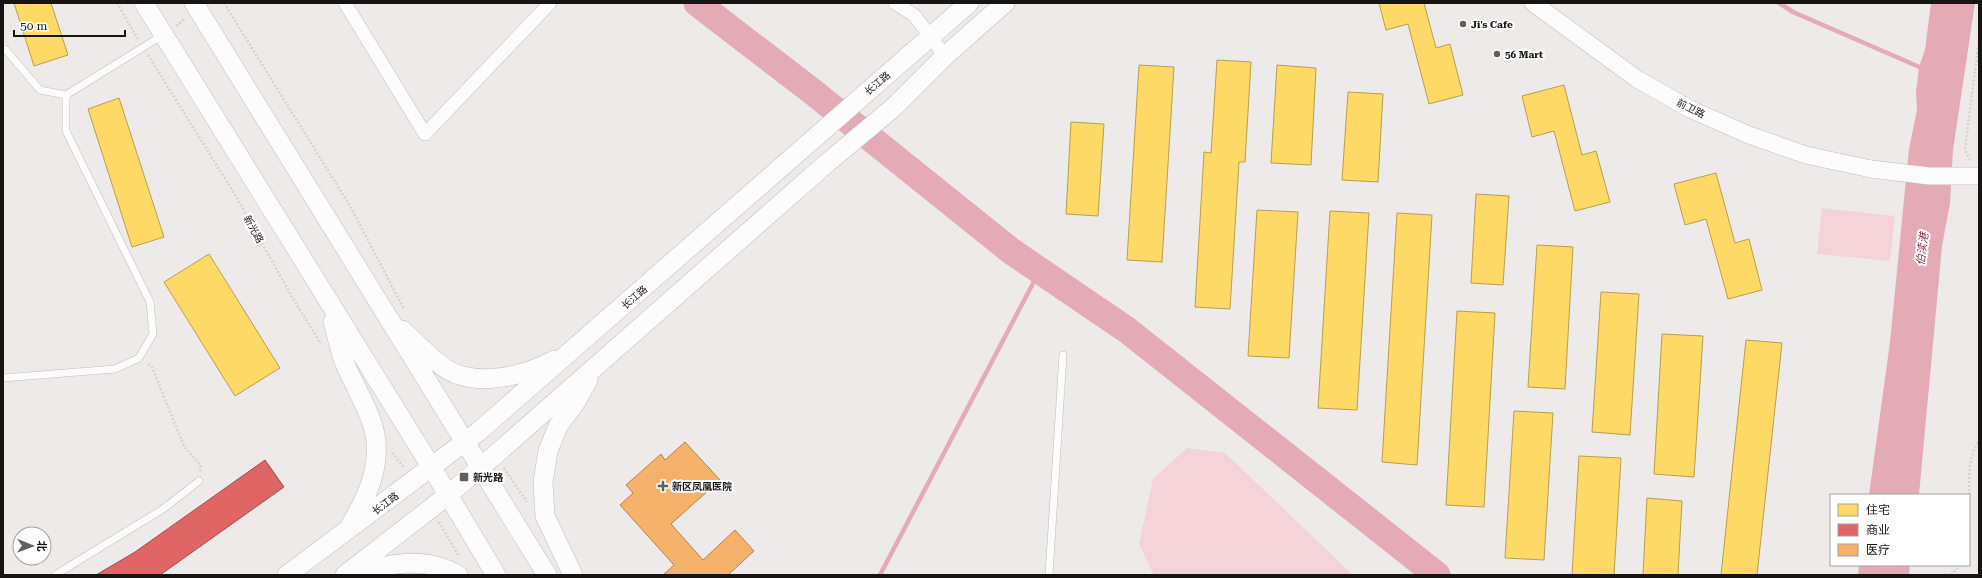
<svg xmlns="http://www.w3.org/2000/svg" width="1982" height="578" viewBox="0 0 1982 578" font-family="'Roboto Serif','Noto Sans SC',serif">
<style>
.green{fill:#f3d2d8}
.water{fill:#e4aab6}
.homes{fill:#ffd966;stroke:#b99e4d}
.shops{fill:#e06666;stroke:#a44d4d}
.health{fill:#f6b26b;stroke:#b38351}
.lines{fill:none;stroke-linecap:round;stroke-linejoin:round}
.stream{stroke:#e4aab6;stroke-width:4.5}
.river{stroke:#e4aab6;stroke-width:27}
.service-casing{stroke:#c0bdbd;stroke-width:8}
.minor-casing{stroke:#c0bdbd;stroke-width:14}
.tertiary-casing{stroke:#c0bdbd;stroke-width:18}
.secondary-casing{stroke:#c0bdbd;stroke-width:20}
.path{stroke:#d4d3d3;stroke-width:2.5;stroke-dasharray:2 2;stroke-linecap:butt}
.service{stroke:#fcfcfc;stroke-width:7}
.minor{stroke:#fcfcfc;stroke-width:13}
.tertiary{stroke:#fcfcfc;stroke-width:17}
.secondary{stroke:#fcfcfc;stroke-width:19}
.tertiary-bridge-casing{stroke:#c0bdbd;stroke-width:18;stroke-linecap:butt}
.tertiary-bridge{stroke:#fcfcfc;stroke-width:17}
.poi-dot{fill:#625f5f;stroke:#fff;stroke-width:1.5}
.labels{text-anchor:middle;stroke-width:4;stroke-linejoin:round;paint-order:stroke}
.poi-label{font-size:10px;font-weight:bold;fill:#171414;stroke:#fff;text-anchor:start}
.street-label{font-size:10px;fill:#171414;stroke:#fff}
.water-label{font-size:11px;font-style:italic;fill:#902f4c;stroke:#fff}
</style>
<rect width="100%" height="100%" fill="#eeeaea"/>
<g class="green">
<path d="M1822,208L1895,216L1890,261L1817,254Z"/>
<path d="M1187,448L1225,453L1353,575H1154L1139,544L1153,479Z"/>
</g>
<g class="water">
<path d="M1931,3H1975L1953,150L1950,203L1942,246L1919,495H1869L1890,342L1909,149L1917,110L1916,92L1919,67L1925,50Z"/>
<path d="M1859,565H1910L1909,575H1858Z"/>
</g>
<g class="homes">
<path d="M14,3H51L68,55L34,66Z"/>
<path d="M1379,3H1424L1436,48L1450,44L1463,95L1429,104L1408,24L1386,30Z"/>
<path d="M1217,60L1251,62L1245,162H1239L1230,309L1195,307L1204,152L1211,153Z"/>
<path d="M1139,65L1174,67L1162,262L1127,260Z"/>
<path d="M1277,65L1316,68L1311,165L1271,163Z"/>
<path d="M1564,85L1582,155L1596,151L1610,202L1575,211L1554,131L1532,137L1522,96Z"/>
<path d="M1348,92L1383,94L1378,182L1342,180Z"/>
<path d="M119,98L164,237L132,247L88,109Z"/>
<path d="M1071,122L1104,124L1098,216L1066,214Z"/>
<path d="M1716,173L1735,243L1749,239L1762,290L1728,299L1706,219L1685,225L1674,184Z"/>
<path d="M1476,194L1509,196L1503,285L1471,283Z"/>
<path d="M1257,210L1298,212L1289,358L1248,356Z"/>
<path d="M1330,211L1369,213L1357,410L1318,408Z"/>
<path d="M1397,213L1432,215L1417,465L1382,462Z"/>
<path d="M1537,245L1573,247L1565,389L1528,387Z"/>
<path d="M209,254L280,368L235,396L164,282Z"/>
<path d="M1601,292L1639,294L1630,435L1592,432Z"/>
<path d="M1457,311L1495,313L1484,507L1446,505Z"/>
<path d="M1662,334L1703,336L1694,477L1654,474Z"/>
<path d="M1746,340L1782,343L1757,575H1721Z"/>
<path d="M1514,411L1553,413L1544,560L1505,558Z"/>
<path d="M1579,456L1621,458L1614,575H1572Z"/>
<path d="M1647,498L1682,501L1678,575H1643Z"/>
</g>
<path class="shops" d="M265,460L284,487L160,575H96L135,552Z"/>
<path class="health" d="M685,442L720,480L671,524L703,560L735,530L754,551L728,575H663L674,565L620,505L633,493L626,485L661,454L665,460Z"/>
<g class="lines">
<g class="stream">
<path d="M1779,3L1793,12L1924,69"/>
<path d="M880,575L1040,270"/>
</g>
<path class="river" d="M697,3L813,92L1011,251L1127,330L1437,575"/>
<g class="service-casing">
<g id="service">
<path d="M3,49H5L40,90L66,95L163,35"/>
<path d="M3,378L115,369L139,358L153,334L150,302L66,131V95"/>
<path d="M55,575L163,509L199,481"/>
<path d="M1049,575L1063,355"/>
</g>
</g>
<g class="minor-casing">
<g id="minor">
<path d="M345,3L425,134L550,3"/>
<path d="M895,3L914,15L945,56"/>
</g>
</g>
<g class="tertiary-casing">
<path id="tertiary" d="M1533,3L1637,79L1690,109L1749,135L1806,155L1871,169"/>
</g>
<g class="secondary-casing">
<g id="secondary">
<path d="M144,3L432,468L496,575"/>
<path d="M194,3L547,575"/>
<path d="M333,322C337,336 340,352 346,366C355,387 371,413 375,434C381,467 367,497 351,524"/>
<path d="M402,330C417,343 438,367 456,374C487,385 526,375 554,360"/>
<path d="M287,575L478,432L969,3"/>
<path d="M345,575L448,495L495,455L827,163L894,107L945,56L1005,3"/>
<path d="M352,575C387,564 424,555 458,575"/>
<path d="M573,575L545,516L543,482L548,451L558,426L575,403L588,380"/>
</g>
</g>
<g class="path">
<path d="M117,3L138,39"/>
<path d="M224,3L350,206L404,309"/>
<path d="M176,26L185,19"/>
<path d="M148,55L234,193L292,297L321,344"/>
<path d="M1970,160L1965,149L1979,40"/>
<path d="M148,364L152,367L184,446L201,466L200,472"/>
<path d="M392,453L405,468"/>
<path d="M504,468L527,502"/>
<path d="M1969,495C1969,477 1968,457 1979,441"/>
<path d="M439,522L459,556"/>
<path d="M1969,531V554"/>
<path d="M1951,575L1960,565"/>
</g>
<use href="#service" class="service"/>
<use href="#minor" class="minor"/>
<use href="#tertiary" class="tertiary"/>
<use href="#secondary" class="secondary"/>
<g class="tertiary-bridge-casing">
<path id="tertiary-bridge" d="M1871,169L1929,176H1979"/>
</g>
<use href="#tertiary-bridge" class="tertiary-bridge"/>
</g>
<g class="poi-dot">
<circle cx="1463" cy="24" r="4"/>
<circle cx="1497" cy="54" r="4"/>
<rect x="459" y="472" width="10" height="10" rx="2"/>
<path d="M661 480h4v4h4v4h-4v4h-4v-4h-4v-4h4z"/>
</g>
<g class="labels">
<g class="poi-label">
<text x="1471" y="28">Ji's Cafe</text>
<text x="1505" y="58">56 Mart</text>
<text x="473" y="481">新光路</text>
<text x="672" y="490">新区凤凰医院</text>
</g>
<g class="street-label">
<text transform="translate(877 83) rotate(-41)" y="4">长江路</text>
<text transform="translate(1691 108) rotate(27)" y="4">前卫路</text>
<text transform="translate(254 229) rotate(61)" y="4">新光路</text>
<text transform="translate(634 297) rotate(-41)" y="4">长江路</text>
<text transform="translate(385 503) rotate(-37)" y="4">长江路</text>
</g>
<g class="water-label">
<text transform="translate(1922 249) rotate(-83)" y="4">伯渎港</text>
</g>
</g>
<rect width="1982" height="578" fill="none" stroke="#171414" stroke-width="8"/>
<rect x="1830" y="494" width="140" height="72" fill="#ffffff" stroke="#a2a1a1"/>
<rect x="1838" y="504" width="20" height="12" fill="#ffd966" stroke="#a2a1a1"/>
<text x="1866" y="514" font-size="12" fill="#171414">住宅</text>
<rect x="1838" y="524" width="20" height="12" fill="#e06666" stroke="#a2a1a1"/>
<text x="1866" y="534" font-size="12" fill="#171414">商业</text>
<rect x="1838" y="544" width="20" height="12" fill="#f6b26b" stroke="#a2a1a1"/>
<text x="1866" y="554" font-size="12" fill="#171414">医疗</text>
<g transform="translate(32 546) rotate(91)"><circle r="19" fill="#ffffff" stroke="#a2a1a1"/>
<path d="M0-3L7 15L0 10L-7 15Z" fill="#625f5f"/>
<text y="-6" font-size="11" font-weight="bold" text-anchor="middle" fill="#171414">北</text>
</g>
<path d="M14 30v6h111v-6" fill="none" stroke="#171414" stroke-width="2"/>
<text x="20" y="30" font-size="12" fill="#171414" stroke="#ffffff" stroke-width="3" paint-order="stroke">50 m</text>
</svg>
